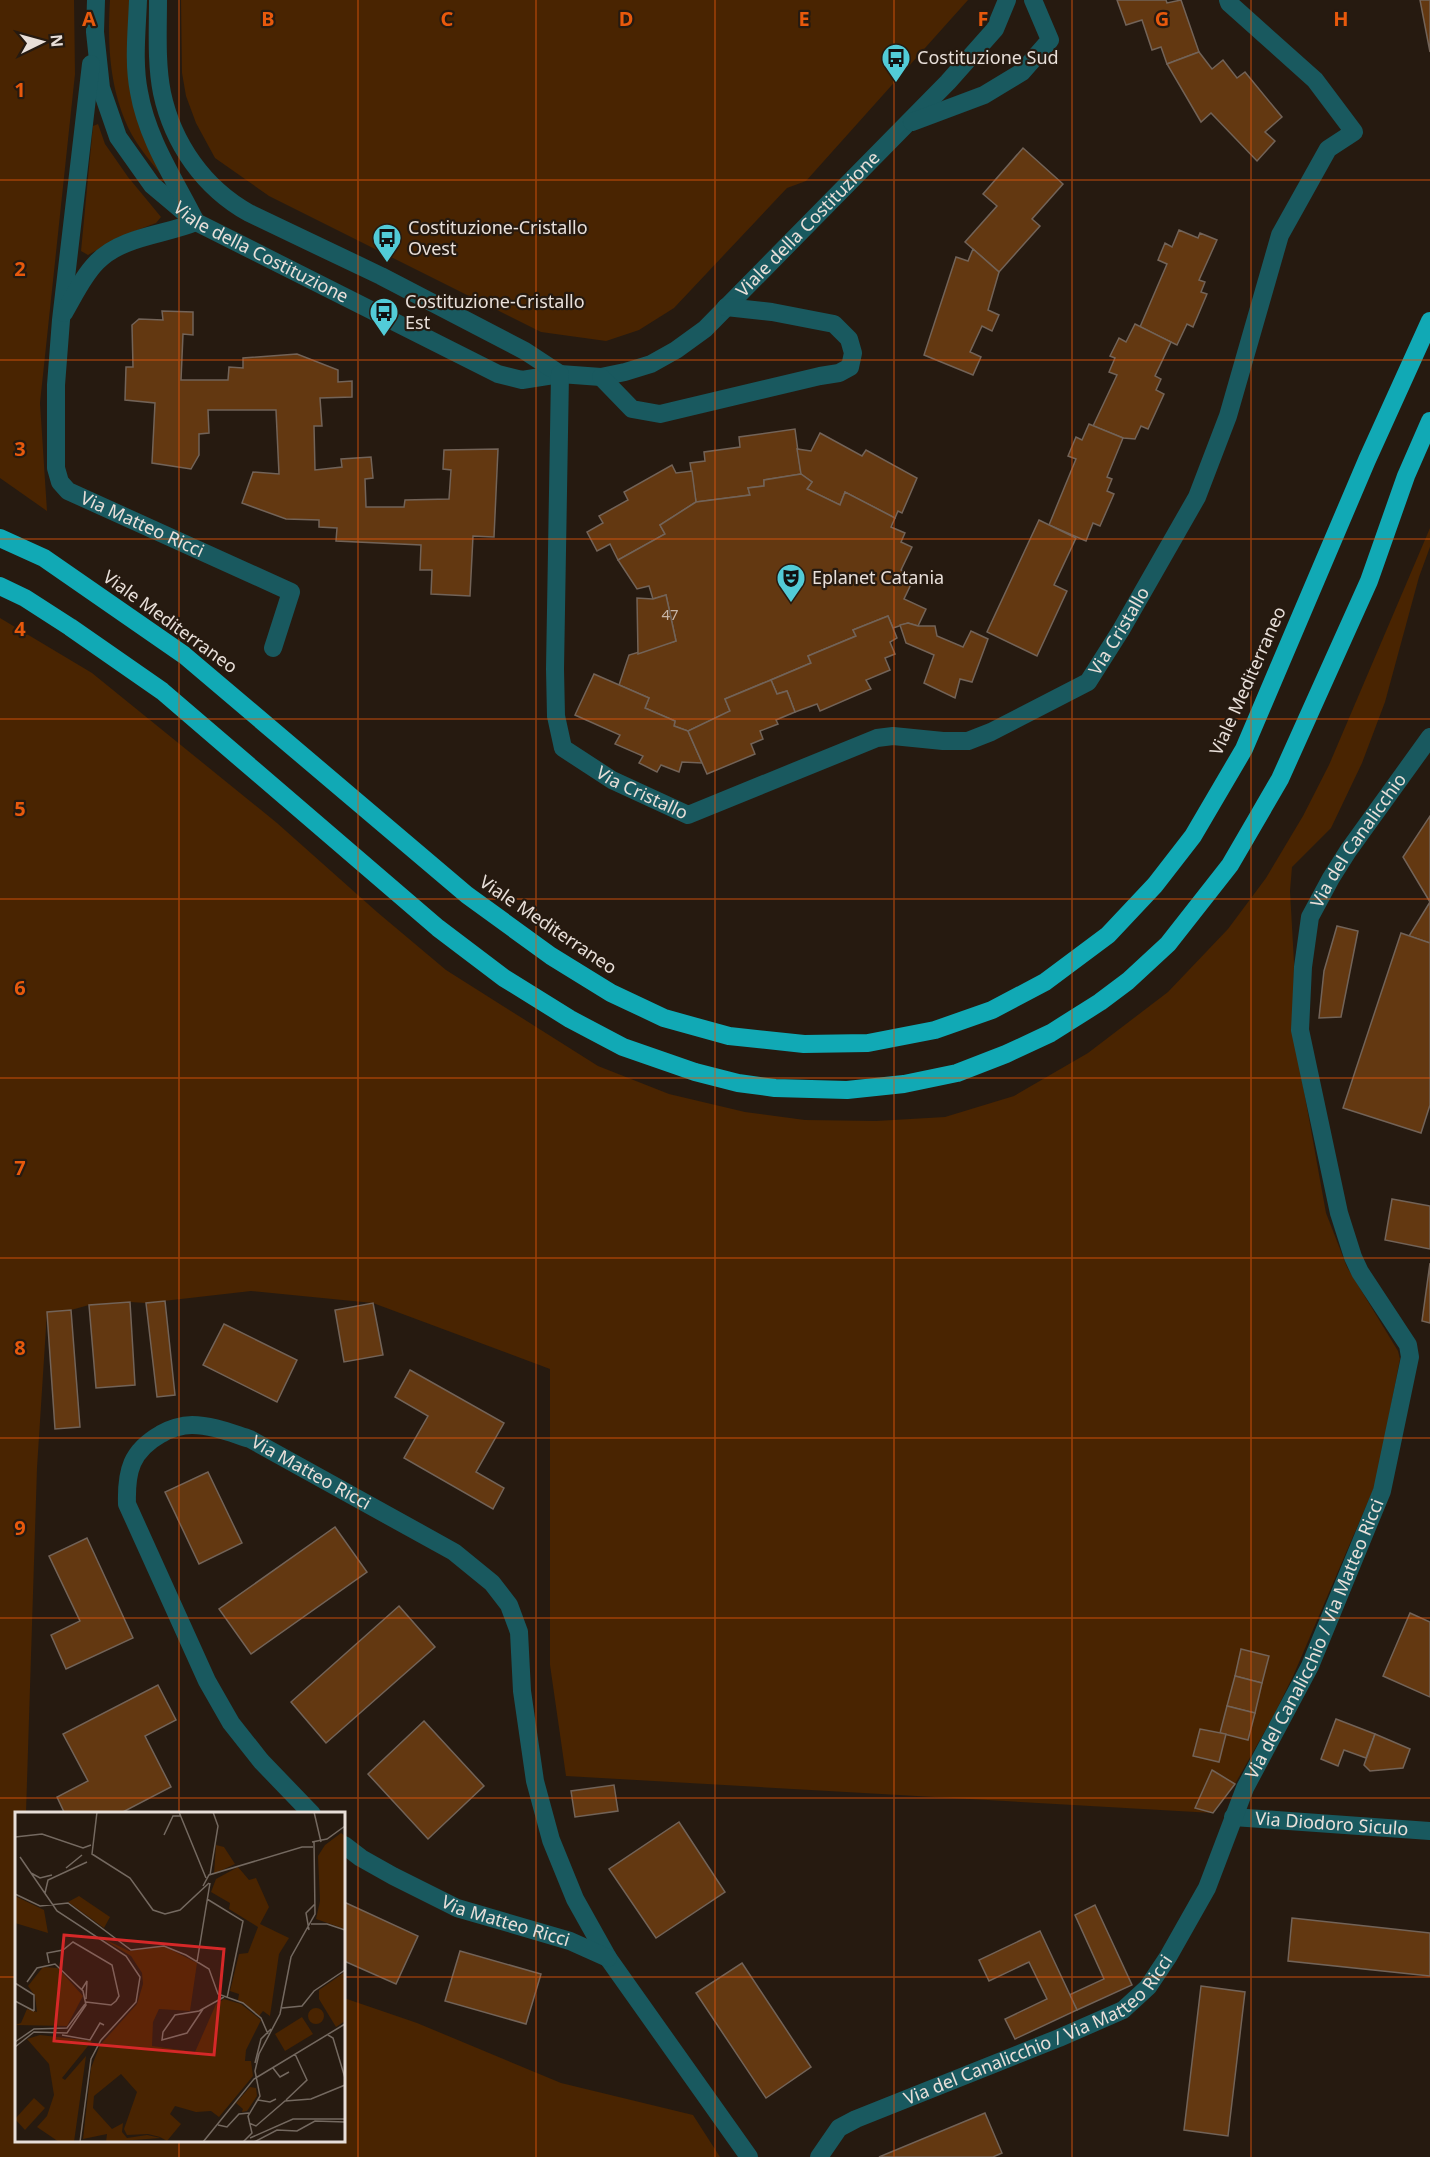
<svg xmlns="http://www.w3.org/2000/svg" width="1430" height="2157" viewBox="0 0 1430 2157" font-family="'Noto Sans',sans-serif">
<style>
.green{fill:#492401}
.building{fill:#633811;stroke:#726358;stroke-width:1.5}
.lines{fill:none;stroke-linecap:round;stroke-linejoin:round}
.minor{stroke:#19595f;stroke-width:18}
.highway{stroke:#11a9b5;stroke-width:18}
.grid{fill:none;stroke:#e8590c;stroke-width:1.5;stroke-opacity:0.55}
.labels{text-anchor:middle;stroke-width:4.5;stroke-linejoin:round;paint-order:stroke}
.number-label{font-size:15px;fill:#c7b5a7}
.poi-label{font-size:18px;fill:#e8dfd9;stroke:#261a10;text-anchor:start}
.street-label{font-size:18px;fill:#e8dfd9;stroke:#261a10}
.inset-road{fill:none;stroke:#746960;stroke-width:1.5}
.view{fill:#d62828;fill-opacity:0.15;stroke:#d62828;stroke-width:3}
.inset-edge{fill:none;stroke:#e8dfd9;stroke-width:3}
.grid-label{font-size:20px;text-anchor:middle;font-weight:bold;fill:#e8590c;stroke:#261a10;stroke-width:4.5;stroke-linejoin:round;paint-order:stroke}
</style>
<rect width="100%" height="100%" fill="#261a10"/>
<g class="green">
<path d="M0,0H74L75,74L40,403L47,511L0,478Z"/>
<path d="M110,0H130L162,176C152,163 140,149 132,135C110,94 107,46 110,0Z"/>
<path d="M181,0H968L806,181L787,188L674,308L639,330L606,341L541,332L269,196L215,158L196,123L186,96L182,73Z"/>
<path d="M98,124L105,144L128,177L161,217L156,223L122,236L88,255L81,251L93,126Z"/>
<path d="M1430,528V547L1419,577L1385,702L1362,763L1331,828L1292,867L1290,891L1294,963L1293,1030L1326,1213L1347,1267L1398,1351L1400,1359L1376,1483L1294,1674L1274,1715L1235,1784L1213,1813L566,1776L550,1665V1369L373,1303L251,1291L146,1303L130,1302L89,1305L71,1310L47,1312L37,1468L26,1813L16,1814V2140H344V1998L417,2023L561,2083L693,2115L720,2157H0V618L92,673L277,823L377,912L446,970L598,1066L669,1094L745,1112L805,1120L876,1121L945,1117L1014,1096L1088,1053L1168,992L1228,929L1266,878L1303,816L1329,765Z"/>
</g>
<g class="building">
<path d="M1117,0H1166L1167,3L1181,0L1199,52L1167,64L1161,47L1152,50L1142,20L1126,25Z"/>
<path d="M1420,0H1430V52Z"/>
<path d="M1199,52L1212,69L1223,60L1237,78L1245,72L1282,117L1265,132L1275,141L1257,161L1211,113L1201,122L1167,64Z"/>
<path d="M1023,148L1063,184L1032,219L1040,226L999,272L965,242L997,206L983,194Z"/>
<path d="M1179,230L1198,238L1200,233L1217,240L1199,280L1205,282L1201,292L1207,294L1193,327L1187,324L1177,345L1140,327L1167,264L1158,260L1165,243L1172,247Z"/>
<path d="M973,249L999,272L988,310L999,315L992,331L982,326L970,352L981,357L973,375L924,355L956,257L968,261Z"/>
<path d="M162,311L193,312V335L183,334L181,380H228L229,367L243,368V358L297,354L338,370V382L352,381V397L320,398L322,426H314L315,470L342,467L341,459L371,457L373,478L365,479L366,507H404L405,500L449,499L451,470L443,469L444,450L498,449L494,537L473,536L470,596L431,594L432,570H420L421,545L336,541L337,528L319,527V520L286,519L242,503L253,472L279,474L276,410H208L209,433L199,434V455L191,469L152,463L155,403L125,400L126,367H133L132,325L139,319L163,320Z"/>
<path d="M1135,324L1171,342L1155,376L1161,379L1156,390L1164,394L1148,429L1141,426L1135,439L1123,438L1093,426L1117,375L1109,372L1115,358L1110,356L1119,338L1126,342Z"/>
<path d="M1089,424L1123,438L1107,477L1112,479L1107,491L1114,494L1100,526L1093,523L1086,541L1049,525L1076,459L1068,456L1076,437L1082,440Z"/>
<path d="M795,429L801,474L764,480V486L748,488L750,495L696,502L690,463L705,461L704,452L740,447L739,437Z"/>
<path d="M820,433L862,456L866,450L917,478L902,513L898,511L895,518L845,492L840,505L807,489L812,482L801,474L797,449L811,451Z"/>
<path d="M672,465L676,473L692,471L696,502L660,525L665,534L618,560L610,544L597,551L587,532L603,523L599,516L628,500L624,492Z"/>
<path d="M801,474L812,482L807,489L840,505L845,492L895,518L891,527L905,533L901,542L912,547L901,570L915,576L904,599L926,609L918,626L908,623L893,628L888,616L853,630L856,636L808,656L811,663L725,699L730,711L688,731L674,726L675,721L645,708L649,698L619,685L629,655L676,641L666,595L653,599L649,586L637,589L618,560L665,534L660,525L696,502L750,495L748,488L764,486V480Z"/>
<path d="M1039,520L1076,538L1054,585L1067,591L1037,656L987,632Z"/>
<path d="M666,595L676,641L638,654L637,598L653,599Z"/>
<path d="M888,616L897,638L890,642L895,654L885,658L890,670L866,680L871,689L820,711L817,704L795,712L787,691L777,694L771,680L811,663L808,656L856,636L853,630Z"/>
<path d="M908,623L918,626H935L937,636L963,647L971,631L988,639L972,682L960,679L955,698L924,683L934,655L906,643L900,625Z"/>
<path d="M594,674L649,698L645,708L675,721L674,726L688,731L702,763L682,762L679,772L661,765L657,772L639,763L643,756L615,744L620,735L575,715Z"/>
<path d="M771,680L777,694L787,691L795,712L776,720L778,724L760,731L763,739L751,744L755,754L707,774L688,731L730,711L725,699Z"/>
<path d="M1430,816V943L1409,936L1430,902L1403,857Z"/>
<path d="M1337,926L1358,931L1341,1017L1319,1018L1324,971Z"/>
<path d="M1401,933L1430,943V1105L1421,1133L1343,1108Z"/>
<path d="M1392,1199L1430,1206V1249L1385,1240Z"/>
<path d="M1430,1263V1323L1422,1321Z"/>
<path d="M165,1301L175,1395L157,1397L146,1303Z"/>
<path d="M130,1302L135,1385L96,1388L89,1305Z"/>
<path d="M373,1303L383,1355L344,1362L335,1310Z"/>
<path d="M71,1310L80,1427L55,1429L47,1312Z"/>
<path d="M224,1324L297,1360L277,1402L203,1365Z"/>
<path d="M410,1370L504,1423L476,1472L504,1488L493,1509L404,1458L428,1416L395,1397Z"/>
<path d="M208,1472L242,1543L199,1564L165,1492Z"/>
<path d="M335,1527L367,1572L251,1654L219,1609Z"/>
<path d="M87,1538L133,1638L66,1669L51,1635L80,1621L49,1556Z"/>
<path d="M399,1606L435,1647L326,1743L291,1702Z"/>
<path d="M1410,1613L1430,1622V1697L1383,1676Z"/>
<path d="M1241,1649L1269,1656L1262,1683L1235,1676Z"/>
<path d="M1235,1676L1262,1683L1255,1713L1227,1706Z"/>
<path d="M158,1685L176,1720L145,1736L171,1787L119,1814H65L57,1797L88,1781L63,1734Z"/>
<path d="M1227,1706L1255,1713L1248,1740L1220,1733Z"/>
<path d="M1336,1719L1375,1734L1366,1758L1344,1750L1338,1766L1321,1759Z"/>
<path d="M424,1721L484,1786L428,1839L368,1774Z"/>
<path d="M1200,1729L1226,1734L1219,1762L1193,1756Z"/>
<path d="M1375,1734L1410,1749L1403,1768L1370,1771L1364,1765Z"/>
<path d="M1212,1770L1235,1784L1213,1813L1195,1808Z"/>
<path d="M614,1785L618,1811L575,1817L571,1791Z"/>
<path d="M679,1822L725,1892L656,1938L609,1869Z"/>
<path d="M344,1902L418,1936L396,1984L344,1961Z"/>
<path d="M1095,1905L1132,1985L1077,2010L1069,1995L1104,1979L1075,1915Z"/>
<path d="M1292,1918L1430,1933V1976L1288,1961Z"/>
<path d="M1040,1931L1077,2010L1015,2039L1005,2019L1047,1999L1029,1962L989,1981L979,1960Z"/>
<path d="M460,1951L541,1974L526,2024L445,2001Z"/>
<path d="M742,1963L811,2067L766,2098L696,1993Z"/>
<path d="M1201,1986L1245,1992L1228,2136L1184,2130Z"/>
<path d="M985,2113L1002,2153L993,2157H879Z"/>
</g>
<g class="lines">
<g class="minor">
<path id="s1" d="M96,0L95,32L101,88L118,137L152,185L196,222L498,374L522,380L560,374L601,377L625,372L651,364L676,350L705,329L948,82L995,29L1007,0"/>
<path d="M158,0C158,30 156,63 162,93C173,144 204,188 249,213L381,276L525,351L560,374"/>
<path id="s2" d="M91,64L61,320L56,385V468L60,482L68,491L291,592L273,648"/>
<path d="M912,122L984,95L1022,72L1050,40L1033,0"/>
<path d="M64,313C74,296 83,276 97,262C122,236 165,235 196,222C175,180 147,139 139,92C133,62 137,30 138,0"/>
<path id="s3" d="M560,374L555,669L556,716L563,748L612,780L688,815L877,738L893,736L943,741H968L991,732L1088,682L1121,630L1197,497L1228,416L1280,235L1328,149L1354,132L1315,80L1229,3L1228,0"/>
<path d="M601,377L632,409L660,414L820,376L839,373L850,367L853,353L849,339L834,324L772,312L726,307"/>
<path id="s4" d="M312,1814L261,1761L231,1723L207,1681L127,1504C126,1471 131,1451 161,1434C169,1429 182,1425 192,1425C212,1425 231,1433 250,1439L454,1552L492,1583L509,1605L519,1632L522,1691L535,1781L551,1840L575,1899L608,1958L749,2157"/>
<path id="s5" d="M1233,1817L1430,1831"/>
<path id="s6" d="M344,1845L361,1858L393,1876L457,1908L570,1941L608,1958"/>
<path id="s7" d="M819,2157L839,2128L856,2119L1059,2038L1123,2010L1148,1987L1168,1957L1207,1888L1245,1788L1310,1666L1382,1491L1410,1357L1408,1345L1360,1272L1353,1257L1339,1213L1300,1030L1303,967L1310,917L1331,878L1348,851L1430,737"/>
</g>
<g class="highway">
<path d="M0,538L44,558L184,655L467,895L551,956L611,993L664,1018L729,1036L804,1044L868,1043L935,1030L992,1010L1045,982L1108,935L1155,885L1193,836L1244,749L1367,460L1430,321"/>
<path d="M0,586L25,598L70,627L162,691L438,928L504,978L570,1019L623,1047L695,1072L738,1083L775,1088L847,1090L904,1084L957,1073L1006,1054L1051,1033L1100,1002L1128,981L1168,944L1230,865L1280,779L1369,581L1406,476L1430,421"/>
</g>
</g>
<path class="grid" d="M179,0V1814M358,0V2157M536,0V2157M715,0V2157M894,0V2157M1072,0V2157M1251,0V2157M0,180H1430M0,360H1430M0,539H1430M0,719H1430M0,899H1430M0,1078H1430M0,1258H1430M0,1438H1430M0,1618H1430M0,1798H1430M0,1977H16M344,1977H1430M179,2140V2157"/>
<defs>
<g id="bus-pin" transform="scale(1.5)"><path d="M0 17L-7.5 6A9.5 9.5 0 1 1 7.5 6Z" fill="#52cbd7" stroke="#261a10"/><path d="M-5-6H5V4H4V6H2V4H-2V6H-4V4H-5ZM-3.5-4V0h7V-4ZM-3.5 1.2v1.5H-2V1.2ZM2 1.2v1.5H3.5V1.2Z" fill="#111"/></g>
<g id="theatre-pin" transform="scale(1.5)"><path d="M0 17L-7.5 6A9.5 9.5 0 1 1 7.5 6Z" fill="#52cbd7" stroke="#261a10"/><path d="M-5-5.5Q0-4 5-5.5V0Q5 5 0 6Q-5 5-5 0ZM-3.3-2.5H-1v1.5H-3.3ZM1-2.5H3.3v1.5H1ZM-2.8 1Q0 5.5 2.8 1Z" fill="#111"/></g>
</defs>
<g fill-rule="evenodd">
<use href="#bus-pin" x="896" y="58"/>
<use href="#bus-pin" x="387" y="238"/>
<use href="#bus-pin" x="384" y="312"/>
<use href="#theatre-pin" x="791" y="578"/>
</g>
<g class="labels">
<g class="number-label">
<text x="670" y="620">47</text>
</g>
<g class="poi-label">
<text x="917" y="64">Costituzione Sud</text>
<text x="408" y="234">Costituzione-Cristallo<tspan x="408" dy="21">Ovest</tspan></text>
<text x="405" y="308">Costituzione-Cristallo<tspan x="405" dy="21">Est</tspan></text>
<text x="812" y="584">Eplanet Catania</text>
</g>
<g class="street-label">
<text dy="6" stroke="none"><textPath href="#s1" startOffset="962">Viale della Costituzione</textPath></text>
<text dy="6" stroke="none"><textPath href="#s1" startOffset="328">Viale della Costituzione</textPath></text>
<text dy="6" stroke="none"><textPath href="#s2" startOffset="514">Via Matteo Ricci</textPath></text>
<text transform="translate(170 622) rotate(36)" y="6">Viale Mediterraneo</text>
<text dy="6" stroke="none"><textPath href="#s3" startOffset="1006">Via Cristallo</textPath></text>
<text transform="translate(1248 681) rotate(-66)" y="6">Viale Mediterraneo</text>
<text dy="6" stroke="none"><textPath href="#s3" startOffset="466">Via Cristallo</textPath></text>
<text dy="6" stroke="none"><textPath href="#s7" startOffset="1617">Via del Canalicchio</textPath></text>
<text transform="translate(548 925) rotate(34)" y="6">Viale Mediterraneo</text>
<text dy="6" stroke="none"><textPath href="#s4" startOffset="610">Via Matteo Ricci</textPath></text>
<text dy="6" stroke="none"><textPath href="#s7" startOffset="764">Via del Canalicchio / Via Matteo Ricci</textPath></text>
<text dy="6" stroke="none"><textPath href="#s5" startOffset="99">Via Diodoro Siculo</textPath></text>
<text dy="6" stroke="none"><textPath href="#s6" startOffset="180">Via Matteo Ricci</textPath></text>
<text dy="6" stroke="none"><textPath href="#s7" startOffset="260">Via del Canalicchio / Via Matteo Ricci</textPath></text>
</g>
</g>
<g transform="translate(15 1812)">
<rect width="330" height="330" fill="#261a10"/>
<path d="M326,21L330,24V117L301,107L305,89L303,44L310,33ZM201,33L209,35L220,52L199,62ZM223,55L234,68L241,66L254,95L245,112L274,126L264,142L255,204L248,199L244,204L223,188L224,182L215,179L224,142L233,141L243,115L214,97L215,91L196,80L201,67ZM0,84L29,98L33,121L0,111ZM64,84L95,105L89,116L53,90ZM83,124L114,139L149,134L182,151L175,199L144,197L138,210L137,234L180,240L201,192L209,187L226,192L246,208L231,238L230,249H236L238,264L204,305L196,299L181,300L160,294L155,302L166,312L152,329L145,325L133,322L112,323L109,317L122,280L106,262L79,284L78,296L97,317L108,311L107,320L112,326L132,323L146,326L91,330L92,322L68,327L76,256L85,233L122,192L128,172L127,161L116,144ZM28,155L43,156L68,184L52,214L0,213L6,211L12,197L22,200L20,184L13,174ZM330,160V209L321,215L304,187V178ZM293 204a8 8 0 1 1 16 0a8 8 0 1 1-16 0ZM287,205L298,222L270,239L260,222ZM25,223L77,229L47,266L50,268L71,244L59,330H44L22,315L32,304L39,283L34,252L12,227ZM235,275L241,276L242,284L232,299L227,300L228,297L221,291ZM19,286L30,296L10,318L0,307Z" fill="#492401"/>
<path class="inset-road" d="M82,0L77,42L115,66L138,98L150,102L165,98L194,71M164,0L191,66M299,0L306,30M149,23L158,4H165M0,25L27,22L68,36L76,33M297,30L312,27L330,14M5,45L42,99L111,144L125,165L121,190L86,228L76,247L65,330M51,56L67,43M16,61L25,66L37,63M195,63L203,14L198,0M188,74L194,63L287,35H298M30,81L33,68L72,50M0,82L25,94L53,91L116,138L149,134L171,143L194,157L203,182L228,191L246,206L253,222M192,87L228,109L212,186M296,112H312L330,118M294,118L291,101L300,92M182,150L195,71M34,151L32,141L48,138L58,130L97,153L104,184L101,189L96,193L71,190M0,171L19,183V199M67,177L72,169L71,187M0,189L19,199M267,196L287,194L299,179L330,158M188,197L172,221L147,228L148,220L160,203L184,199L209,185M47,223L75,228L85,211L89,213M313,223L318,226L330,266M0,230L19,217L52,216L70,192M0,235L19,220L52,221L71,193L68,179L40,152L22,156L12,170M240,251L246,227L256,217M258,256L265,265L274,260M243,288L255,290L261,287M271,288L292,268L280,242M234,311L241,314L270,289L296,287L330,273M203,313L212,315L224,302L234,301M235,326L278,307H330M188,330L239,267L330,212M228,330L237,321L233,304L245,284L240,259L244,242L265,202L276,145L300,102L299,29M239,330L262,318L282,319L300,309L330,310"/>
<path class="view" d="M49,123L209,137L199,243L39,229Z"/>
<rect width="330" height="330" class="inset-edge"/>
</g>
<g class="grid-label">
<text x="89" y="26">A</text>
<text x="268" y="26">B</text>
<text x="447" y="26">C</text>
<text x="626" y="26">D</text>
<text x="804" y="26">E</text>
<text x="983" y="26">F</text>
<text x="1162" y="26">G</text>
<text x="1341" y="26">H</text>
<text x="20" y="97">1</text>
<text x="20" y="276">2</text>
<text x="20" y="456">3</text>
<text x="20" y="636">4</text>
<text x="20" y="816">5</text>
<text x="20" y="995">6</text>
<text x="20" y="1175">7</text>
<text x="20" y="1355">8</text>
<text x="20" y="1535">9</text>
</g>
<g transform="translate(42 42) rotate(85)" stroke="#261a10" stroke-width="4.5" paint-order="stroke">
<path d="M0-4.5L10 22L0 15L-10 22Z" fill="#e8dfd9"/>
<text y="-9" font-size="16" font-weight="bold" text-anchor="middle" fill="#e8dfd9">N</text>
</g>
</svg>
